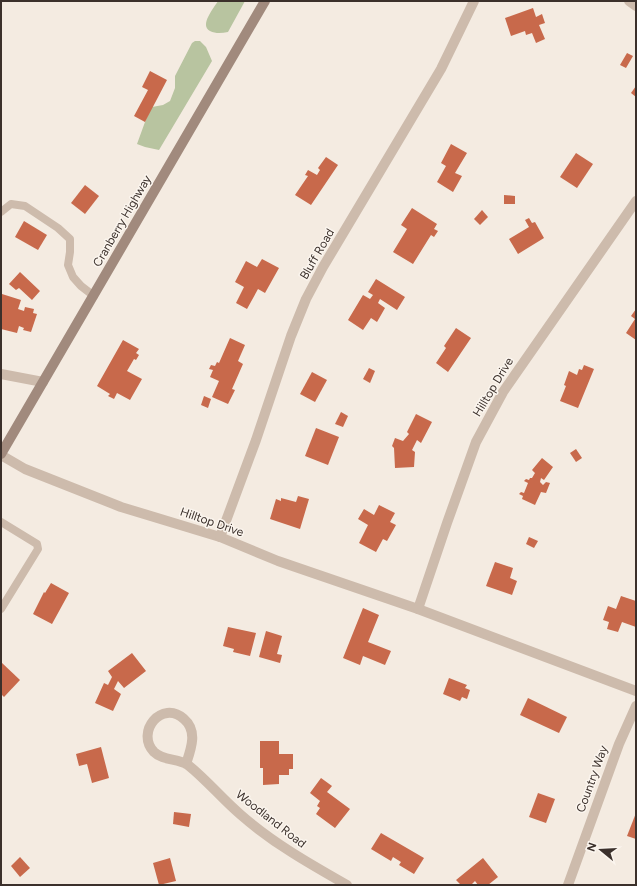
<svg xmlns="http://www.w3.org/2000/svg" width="637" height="886" viewBox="0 0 637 886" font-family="Figtree,sans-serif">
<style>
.green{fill:#b8c4a0}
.building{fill:#c8694b}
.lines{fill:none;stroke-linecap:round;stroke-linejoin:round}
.service{stroke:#cdbbac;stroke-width:8}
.minor{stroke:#cdbbac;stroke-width:10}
.secondary{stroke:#a18a7d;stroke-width:10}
.labels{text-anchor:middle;stroke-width:3;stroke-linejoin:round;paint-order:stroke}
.street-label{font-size:12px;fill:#3b302b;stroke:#fbf5ee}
</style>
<rect width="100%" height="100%" fill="#f4ebe1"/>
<g class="green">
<path d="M218,1H245L228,32C222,33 216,34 210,31C199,25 214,8 218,1Z"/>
<path d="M195,41H200L206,47L212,61L159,150L145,147L137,144L145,122L152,107L163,105L170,101L175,88V76L192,43Z"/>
</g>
<g class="building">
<path d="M533,8L536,17L542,14L545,23L539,25L545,39L536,43L532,33L526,35L525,31L511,36L505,18Z"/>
<path d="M627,53L633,56L626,68L620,65Z"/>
<path d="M150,71L167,80L145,122L134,116L148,90L142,87Z"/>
<path d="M636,86V97L631,93Z"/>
<path d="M451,144L467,153L455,173L462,176L453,192L437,182L446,166L441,163Z"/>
<path d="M576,153L593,164L577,188L560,177Z"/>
<path d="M326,157L338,165L311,205L295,195L308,176L305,175L308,170L317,175L320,170L318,168Z"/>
<path d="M85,185L99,196L85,214L71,203Z"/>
<path d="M504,195L515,196V204H504Z"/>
<path d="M412,208L437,224L434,229L438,231L434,237L431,235L413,264L393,252L407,229L401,225Z"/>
<path d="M482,210L488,217L480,225L474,219Z"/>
<path d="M529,218L532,223L535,222L544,238L518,254L509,239L529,227L525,220Z"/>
<path d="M24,221L47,235L38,250L15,237Z"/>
<path d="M262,259L279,268L265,293L258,289L247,309L236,303L244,287L235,282L246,261L257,267Z"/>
<path d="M20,272L40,291L32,300L19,288L16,290L9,284Z"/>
<path d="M376,279L405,297L397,310L380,299L378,303L385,308L377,322L371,318L363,330L348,320L363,295L370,299L373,295L368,292Z"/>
<path d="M2,294L21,300L18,309L24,311L25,307L34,309L33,313L37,314L31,332L23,330L24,328L19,326L17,333L1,329V299Z"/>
<path d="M636,309V340L626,333L635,319L631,316Z"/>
<path d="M456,328L471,338L448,372L436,363L446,348L444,346Z"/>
<path d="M230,338L245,345L238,361L243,364L232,389L235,390L228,404L212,397L219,381L210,377L213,370L209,369L211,365L215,366L217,362L219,363Z"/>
<path d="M123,340L139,349L136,353L139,355L136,360L134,359L127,371L142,379L130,400L117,393L114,399L108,396L110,394L97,386Z"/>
<path d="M584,365L594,369L578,408L560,401L566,386L564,385L569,371L577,375L579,369L582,370Z"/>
<path d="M369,368L375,371L370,383L363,379Z"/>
<path d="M312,372L327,380L315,402L300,394Z"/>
<path d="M204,396L211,399L208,408L201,405Z"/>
<path d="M341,412L348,416L343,427L335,424Z"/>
<path d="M416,414L432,422L421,443L417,440L412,450L415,452L414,467L395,468L394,448L392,446L395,438L403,441L409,434L407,432Z"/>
<path d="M316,428L339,437L328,465L305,456Z"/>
<path d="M576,449L582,458L576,462L570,453Z"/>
<path d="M542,458L553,467L544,480L541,478L540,482L543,485L546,482L550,483L546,493L541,492L535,505L522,499L523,496L519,494L521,492L524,493L528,483L524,481L526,479L529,480L530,478H532L535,473L532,470Z"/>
<path d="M298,496L309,499L300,529L270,519L276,499L281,501V498L296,502Z"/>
<path d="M379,505L395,513L390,522L396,525L387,541L383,539L376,552L359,543L368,525L358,519L364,509L374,515Z"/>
<path d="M529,537L538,541L534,548L526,544Z"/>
<path d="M495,562L513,568L510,578L517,581L512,595L486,586Z"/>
<path d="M51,583L69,593L52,624L33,614L44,592L45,593Z"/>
<path d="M621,596L636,601V627L622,622L618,632L607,629L609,622L603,620L608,606L616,609Z"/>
<path d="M363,608L379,615L368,642L391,651L385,665L363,656L360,665L343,658Z"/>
<path d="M228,627L256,633L250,656L233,652L234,649L223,646Z"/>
<path d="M266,631L282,636L277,654L282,655L280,663L259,657Z"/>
<path d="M132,653L146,671L124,688L118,681L114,689L121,694L113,711L95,703L104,683L108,685L112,677L108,671Z"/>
<path d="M1,662L20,680L4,697L1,694Z"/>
<path d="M449,678L467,685L465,688L470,690L467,699L462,697L460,701L443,694Z"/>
<path d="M528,698L567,717L559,733L520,715Z"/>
<path d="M260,741H279V754H293V769H289V775H279V784L263,785V768H260Z"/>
<path d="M101,747L109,778L92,783L87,764L79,766L76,754Z"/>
<path d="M321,778L332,786L327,792L350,809L335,828L316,814L320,808L317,806L320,801L310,793Z"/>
<path d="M538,793L555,799L546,823L529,817Z"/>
<path d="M174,812L191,814L189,827L173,824Z"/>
<path d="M636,813V839L627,836Z"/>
<path d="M381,833L424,858L414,874L399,865L401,862L393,857L391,861L371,849Z"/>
<path d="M20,857L30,868L20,877L11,866Z"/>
<path d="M170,858L176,881L159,885L153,863Z"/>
<path d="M483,858L498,877L488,885H478L475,881L471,885H461L456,880Z"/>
</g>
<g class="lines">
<g class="service">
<path d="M1,212L11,204L25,206L58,228L70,239V252L68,265L73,277L81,286L94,296"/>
<path d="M1,522L37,544L38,549L1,609"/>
</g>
<g class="minor">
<path d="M629,1L636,6"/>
<path d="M1,374L43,382"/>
<path d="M1,455L25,469L121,507L220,537L278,561L418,609L636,691"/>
<path d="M220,537L256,440L291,336L306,299L323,267L441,69L474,1"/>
<path d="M418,609L447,523L476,442L503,392L636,201"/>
<path d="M186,764C191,749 198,731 184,719C162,699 135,732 154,752C163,761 178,758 188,765C207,780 222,799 241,815C273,843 310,864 347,885"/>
<path d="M568,885L619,744L636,706"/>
</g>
<path class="secondary" d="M1,454L265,1"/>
</g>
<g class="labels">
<g class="street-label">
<text transform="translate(122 221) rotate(-60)" y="4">Cranberry Highway</text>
<text transform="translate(317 254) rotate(-60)" y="4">Bluff Road</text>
<text transform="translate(493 387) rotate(-59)" y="4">Hilltop Drive</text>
<text transform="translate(212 522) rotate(19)" y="4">Hilltop Drive</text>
<text transform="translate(592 779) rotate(-70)" y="4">Country Way</text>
<text transform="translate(271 819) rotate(38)" y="4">Woodland Road</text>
</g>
</g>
<rect width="637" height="886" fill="none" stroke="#3b302b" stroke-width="4"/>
<g transform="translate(601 850) rotate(288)" stroke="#fbf5ee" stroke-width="3" paint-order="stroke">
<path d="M0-3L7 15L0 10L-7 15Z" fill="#3b302b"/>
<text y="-6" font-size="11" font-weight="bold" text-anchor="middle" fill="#3b302b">N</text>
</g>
</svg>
